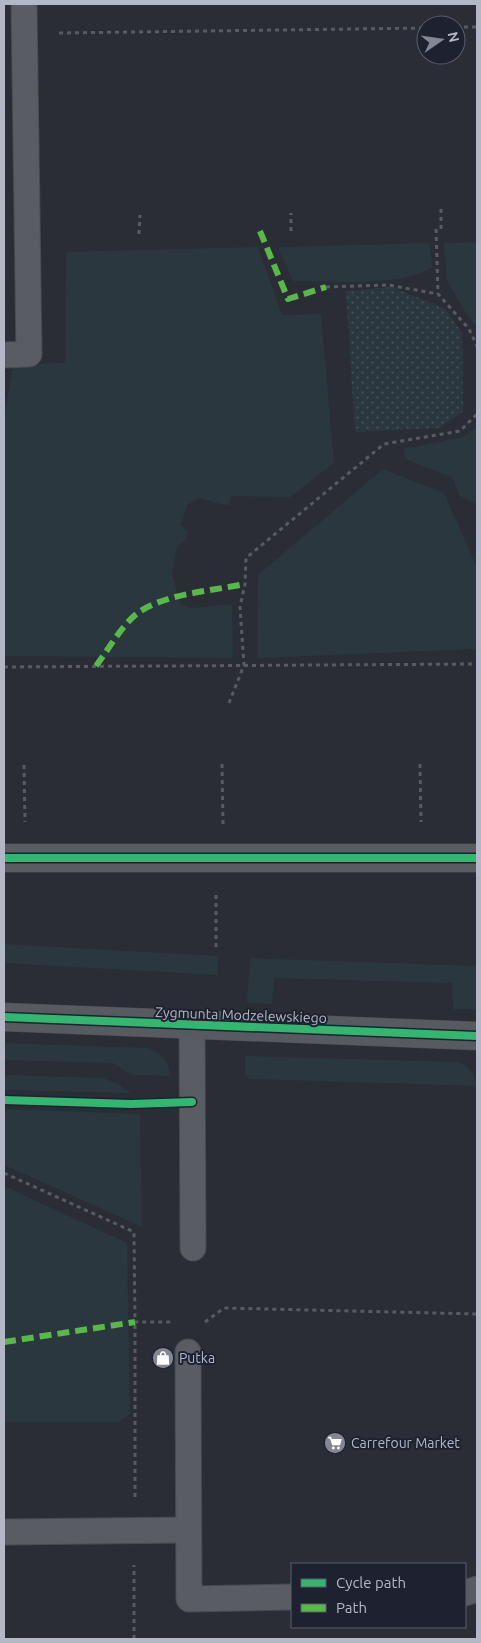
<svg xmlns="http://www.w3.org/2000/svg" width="481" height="1643" viewBox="0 0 481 1643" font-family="Ubuntu,sans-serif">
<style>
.green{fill:#2a373e}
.park{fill:url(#park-dots)}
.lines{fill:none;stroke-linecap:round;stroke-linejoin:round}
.lane-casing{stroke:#484a50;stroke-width:27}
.street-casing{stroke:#484a50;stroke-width:29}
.secondary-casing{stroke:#484a50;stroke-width:29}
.path{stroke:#585b61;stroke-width:3;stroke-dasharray:4 4;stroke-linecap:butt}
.lane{stroke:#5a5c64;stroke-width:25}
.street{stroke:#5a5c64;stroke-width:28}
.secondary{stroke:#585a62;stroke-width:28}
.quiet{stroke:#58b947;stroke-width:6;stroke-dasharray:12 6;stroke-linecap:butt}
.cycleway-casing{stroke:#1e2230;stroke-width:11}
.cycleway{stroke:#33b770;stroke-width:8}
.labels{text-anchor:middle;stroke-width:4;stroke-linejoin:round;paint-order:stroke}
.street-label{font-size:14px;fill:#b4b8c6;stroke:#1e2230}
.poi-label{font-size:14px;fill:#b4b8c6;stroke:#1e2230;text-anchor:start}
</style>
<defs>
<pattern id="park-dots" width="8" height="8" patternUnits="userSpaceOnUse" patternTransform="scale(1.25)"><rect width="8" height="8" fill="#2a373e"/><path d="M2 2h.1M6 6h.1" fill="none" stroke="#465258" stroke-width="1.8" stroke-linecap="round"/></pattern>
</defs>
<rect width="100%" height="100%" fill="#2a2d35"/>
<g class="green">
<path d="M477,242V327L468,316L447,281L444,243Z"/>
<path d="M430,243L432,267C405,287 329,281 293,281L278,247Z"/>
<path d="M258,247L282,315L321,314L334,463L290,497L232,496L229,505C219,505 209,500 199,498L187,505L181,525L188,531L186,540L177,546L172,575L181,605L191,608L232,604L233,658L4,656V417L13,365L65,363L66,252Z"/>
<path d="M477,427V504L460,496L452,477L405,459L404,449L463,437Z"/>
<path d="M383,469L444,493L477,568V649L257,658L258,575Z"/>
<path d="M4,944L218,956L217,975L4,963Z"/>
<path d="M250,958L477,966V1009H453L452,983L274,978L272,1004L247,1003Z"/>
<path d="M4,1043L148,1048C162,1055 169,1060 170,1076L131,1075L113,1063L4,1060Z"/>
<path d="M245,1056L458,1062C470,1067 474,1073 477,1086L250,1079L245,1074Z"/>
<path d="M4,1075L103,1078L116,1083L131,1093L4,1090Z"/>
<path d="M4,1109L140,1114L142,1227L4,1165Z"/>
<path d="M4,1186L127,1243L130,1414L119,1422H4Z"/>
</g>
<path class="park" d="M392,287L445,309L462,333L463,412L439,428L355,432L346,291Z"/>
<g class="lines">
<g class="lane-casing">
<g id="lane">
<path d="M4,355L29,354L24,4"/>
<path d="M192,1026L193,1248"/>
<path d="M188,1352L189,1599L292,1597"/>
<path d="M4,1532L188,1530"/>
<path d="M465,1593L477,1589"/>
</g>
</g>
<g class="street-casing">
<path id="street" d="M4,858H477"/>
</g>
<g class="secondary-casing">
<path id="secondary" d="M4,1017L477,1036"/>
</g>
<g class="path">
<path d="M456,27H477"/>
<path d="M59,33L426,28"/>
<path d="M441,209V229"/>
<path d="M436,229L438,294"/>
<path d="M291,231V213"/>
<path d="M139,234L140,215"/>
<path d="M326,287L388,285L438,294L469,329L477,346"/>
<path d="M4,667L477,664"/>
<path d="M229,703L244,665L240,607L245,584L246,558L384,444L460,431L477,414"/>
<path d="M222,764L223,824"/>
<path d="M420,764L421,822"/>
<path d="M24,765L25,822"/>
<path d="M216,947V893"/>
<path d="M4,1173L134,1232L135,1322H171"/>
<path d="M205,1322L224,1308L477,1314"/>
<path d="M135,1497V1322"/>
<path d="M134,1639V1565"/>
</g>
<use href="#lane" class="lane"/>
<use href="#street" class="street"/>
<use href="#secondary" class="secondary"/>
<g class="quiet">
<path d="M260,231L288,299L326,287"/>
<path d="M96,666C108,650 119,630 134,616C159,594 212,591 245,584"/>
<path d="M4,1342L135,1322"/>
</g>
<g class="cycleway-casing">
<g id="cycleway">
<path d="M4,858H477"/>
<path d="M4,1017L477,1036"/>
<path d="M4,1100L131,1104L192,1102"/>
</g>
</g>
<use href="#cycleway" class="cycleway"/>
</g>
<defs>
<g id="shop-disc" transform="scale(1.125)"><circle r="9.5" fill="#848793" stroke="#1e2230"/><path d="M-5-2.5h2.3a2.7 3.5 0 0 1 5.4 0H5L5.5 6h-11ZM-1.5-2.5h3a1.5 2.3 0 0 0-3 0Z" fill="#fff"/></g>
<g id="supermarket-disc" transform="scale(1.125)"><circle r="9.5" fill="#848793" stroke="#1e2230"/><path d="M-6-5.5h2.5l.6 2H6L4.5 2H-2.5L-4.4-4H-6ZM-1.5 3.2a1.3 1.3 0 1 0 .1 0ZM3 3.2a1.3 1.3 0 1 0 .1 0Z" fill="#fff"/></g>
</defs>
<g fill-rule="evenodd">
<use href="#shop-disc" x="163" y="1358"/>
<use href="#supermarket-disc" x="335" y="1443"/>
</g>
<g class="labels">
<g class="street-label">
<text transform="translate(241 1015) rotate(2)" y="5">Zygmunta Modzelewskiego</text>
</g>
<g class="poi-label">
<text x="179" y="1363">Putka</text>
<text x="351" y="1448">Carrefour Market</text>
</g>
</g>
<rect width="481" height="1643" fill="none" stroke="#b4b8c6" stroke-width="10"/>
<rect x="291" y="1563" width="175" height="65" fill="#1e2230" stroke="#5a5e6c"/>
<rect x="301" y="1579" width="25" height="8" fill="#33b770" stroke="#5a5e6c"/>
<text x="336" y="1588" font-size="15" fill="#b4b8c6">Cycle path</text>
<rect x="301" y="1604" width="25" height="8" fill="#58b947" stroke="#5a5e6c"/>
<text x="336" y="1613" font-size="15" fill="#b4b8c6">Path</text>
<g transform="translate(441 40) rotate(77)"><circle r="24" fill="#1e2230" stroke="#5a5e6c"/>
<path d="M0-4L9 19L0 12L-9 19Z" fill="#848793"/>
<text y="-8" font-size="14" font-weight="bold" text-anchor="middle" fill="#b4b8c6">N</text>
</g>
</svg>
